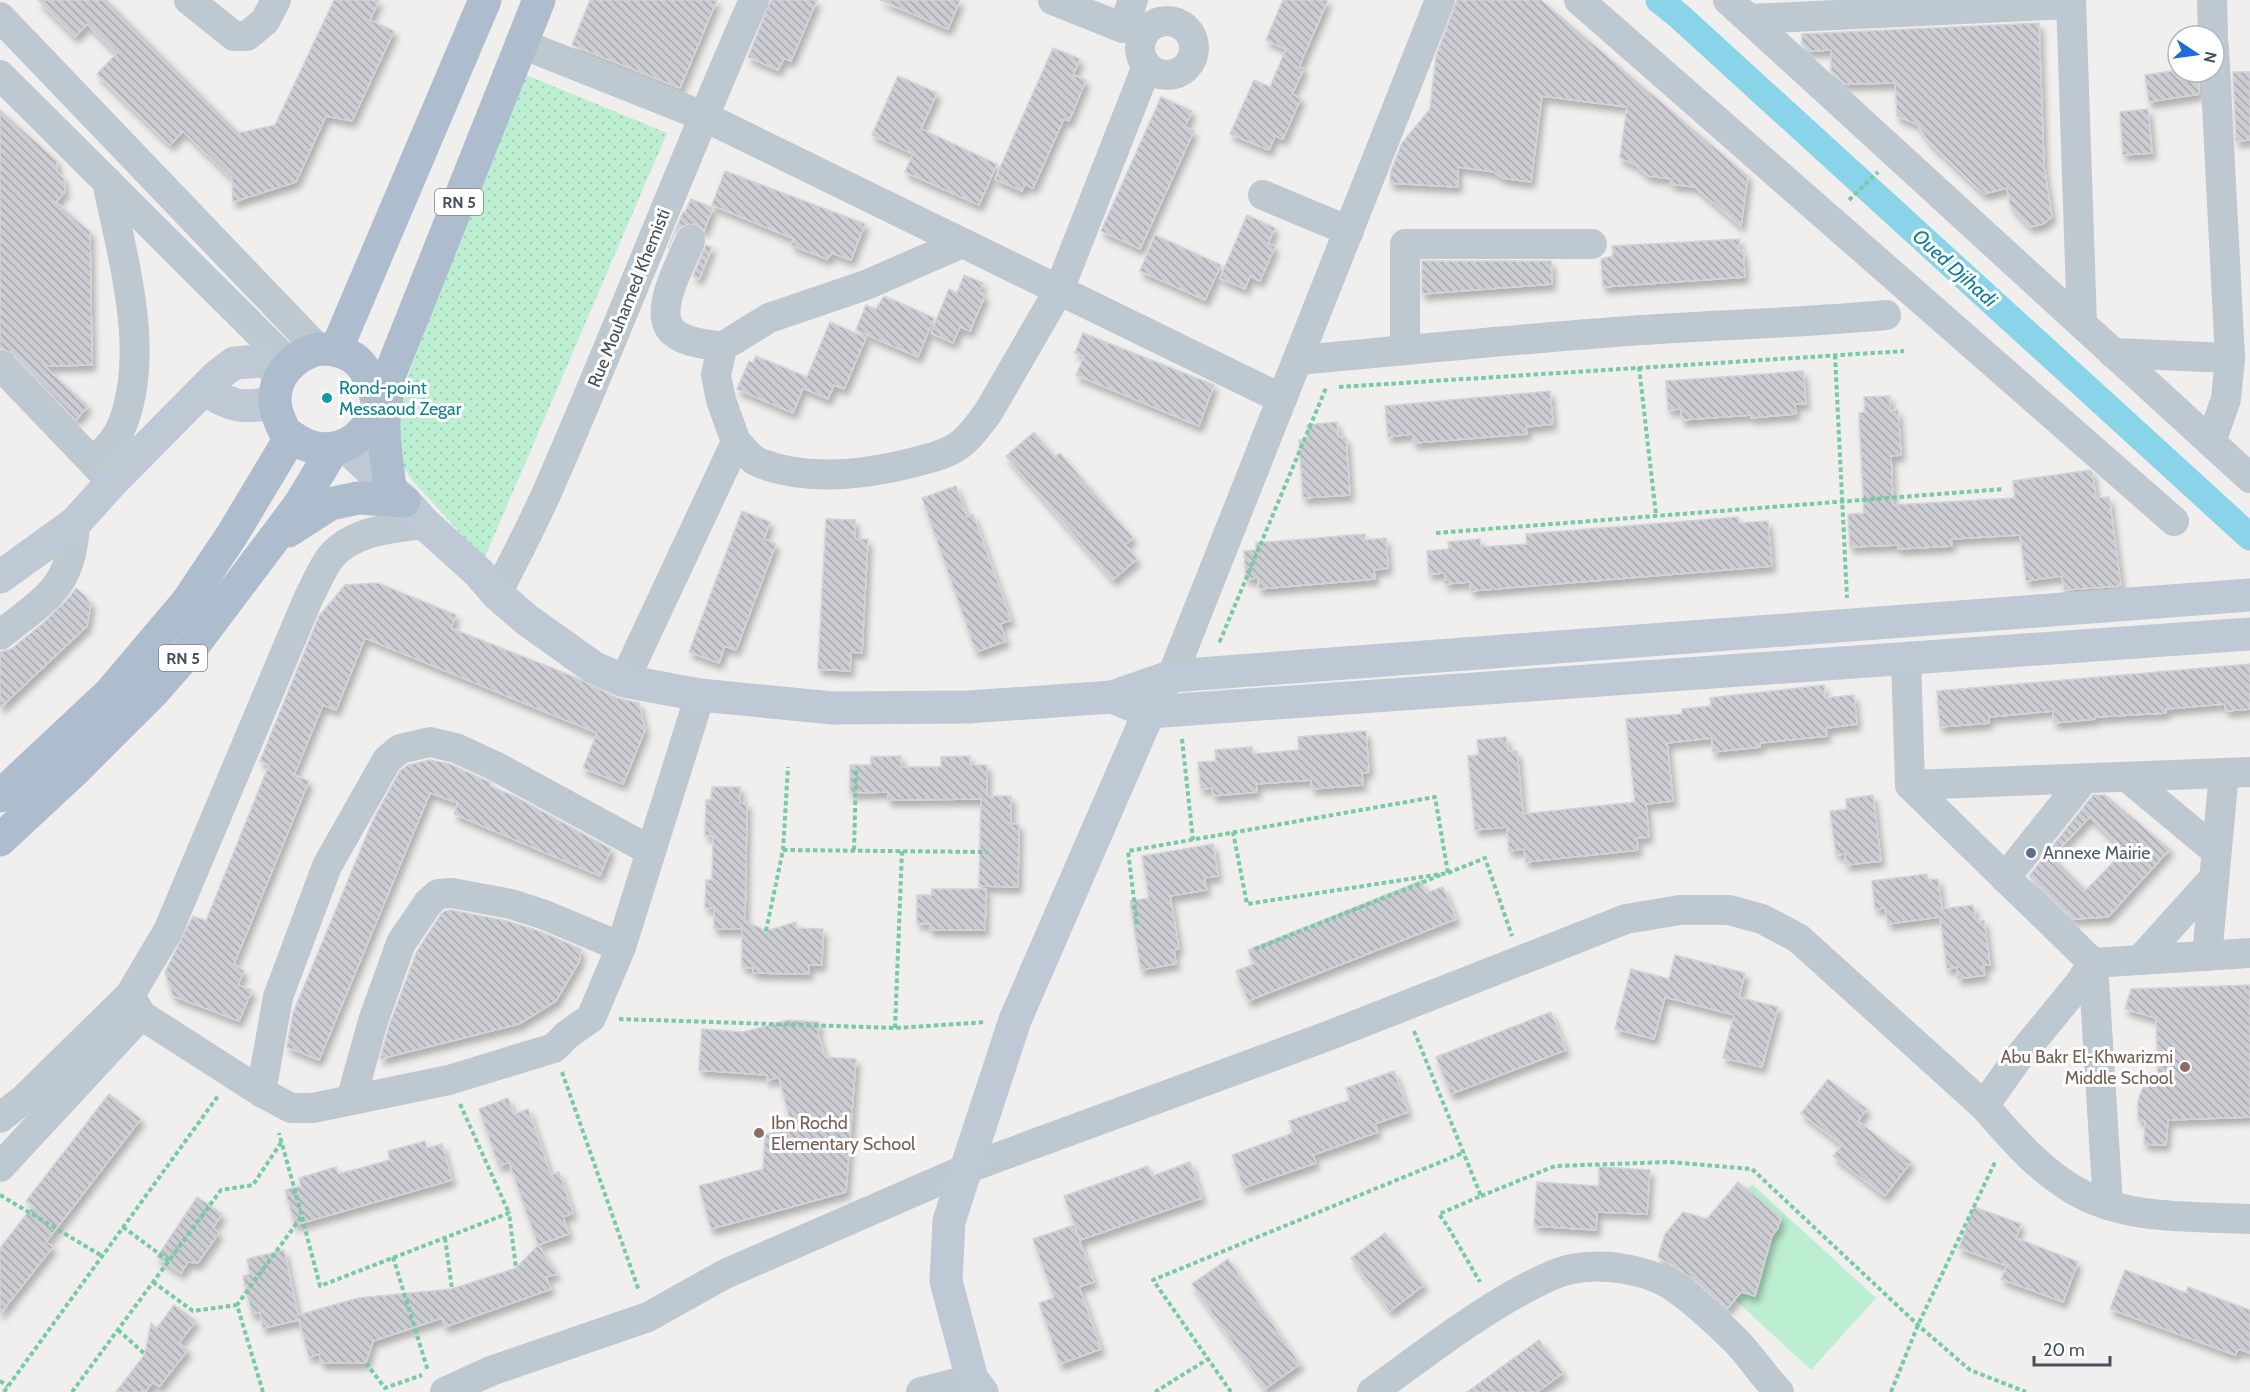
<svg xmlns="http://www.w3.org/2000/svg" width="2250" height="1392" viewBox="0 0 2250 1392" font-family="Cabin,sans-serif">
<style>
.grass{fill:url(#grass-dots)}
.park{fill:#bceed1}
.lines{fill:none;stroke-linecap:round;stroke-linejoin:round}
.canal{stroke:#8ad4ea;stroke-width:27}
.building{fill:url(#building-back-hatch);stroke:#d2d4d9;stroke-width:1.5;fill-rule:evenodd;filter:url(#shadow)}
.path{stroke:#75cba3;stroke-width:4;stroke-dasharray:4.5 3;stroke-linecap:butt}
.street{stroke:#bec8d0;stroke-width:30}
.secondary{stroke:#bfc9d5;stroke-width:33}
.primary{stroke:#aebdcd;stroke-width:33}
.culture-dot{fill:#0f9aa8;stroke:#fff;stroke-width:2}
.service-dot{fill:#5c6f8a;stroke:#fff;stroke-width:2}
.education-dot{fill:#8d6e63;stroke:#fff;stroke-width:2}
.labels{text-anchor:middle;stroke-width:6;stroke-linejoin:round;paint-order:stroke}
.shield{fill:#fff;stroke:#7e858c;stroke-width:1.5}
.shield-label{font-size:16px;font-weight:bold;fill:#46515b}
.street-label{font-size:18px;fill:#46515b;stroke:#fff}
.culture-label{font-size:18px;fill:#0d838f;stroke:#fff;text-anchor:start}
.service-label{font-size:18px;fill:#4e5e75;stroke:#fff;text-anchor:start}
.education-label{font-size:18px;fill:#785e54;stroke:#fff;text-anchor:end}
.water-label{font-size:20px;font-style:italic;fill:#0e7d9f;stroke:#fff}
</style>
<defs>
<pattern id="grass-dots" width="8" height="8" patternUnits="userSpaceOnUse" patternTransform="scale(1.5)"><rect width="8" height="8" fill="#bceed1"/><path d="M2 2h.1M6 6h.1" fill="none" stroke="#a3ceb6" stroke-width="1.8" stroke-linecap="round"/></pattern>
<pattern id="building-back-hatch" width="6" height="6" patternUnits="userSpaceOnUse" patternTransform="scale(1.5)"><rect width="6" height="6" fill="#cbcdd3"/><path d="M-1 5l2 2M0 0l6 6M5-1l2 2" fill="none" stroke="#a7a9ae"/></pattern>
<filter id="shadow"><feDropShadow dx="3.5" dy="6" stdDeviation="3" flood-color="#0004"/></filter>
</defs>
<rect width="100%" height="100%" fill="#f1eeee"/>
<path class="grass" d="M521,73L667,133L484,559L411,479L394,451L388,429Z"/>
<path class="park" d="M1752,1184L1876,1298L1811,1370L1687,1255Z"/>
<g class="lines">
<path class="canal" d="M1659,0L1679,16L2250,537"/>
</g>
<g class="building">
<path d="M38,0H107L239,133L275,125L334,0H379L370,20L394,31L352,121L326,116L296,182L233,202L232,178L183,131L170,145L97,74L117,53L87,24L75,37Z"/>
<path d="M590,0H717L680,88L572,45Z"/>
<path d="M771,0H817L791,61L784,58L778,70L748,57Z"/>
<path d="M880,0H960L948,29Z"/>
<path d="M1283,0H1328L1299,67L1304,69L1292,94L1301,98L1283,139L1275,136L1269,150L1230,134L1254,80L1270,87L1286,49L1266,40Z"/>
<path d="M1457,0H1541L1748,176L1741,226L1695,187L1670,184L1672,179L1648,176L1636,165L1620,158L1627,107L1542,96L1531,182L1502,178L1494,172L1458,167V187L1390,183L1391,171L1402,143L1430,109L1436,56Z"/>
<path d="M2039,23L2044,167L2052,217L2043,224L2030,227L2010,205L2007,188L1984,194L1930,143L1917,124L1897,116L1895,83L1845,84L1831,71V50L1809,51L1802,44V34Z"/>
<path d="M1053,48L1080,59L1073,75L1086,80L1069,121L1064,119L1033,188L1025,184L1022,191L995,179Z"/>
<path d="M2178,70V72H2198L2199,94L2149,102L2145,75Z"/>
<path d="M2233,72H2250V140L2236,141Z"/>
<path d="M898,76L937,93L921,129L997,164L979,205L905,172L913,154L872,135Z"/>
<path d="M1161,97L1192,111L1185,127L1194,131L1140,249L1101,231Z"/>
<path d="M2148,109L2152,153L2123,155L2120,112Z"/>
<path d="M0,110L57,161V172L64,179L65,192L56,202L90,232L92,365L44,366L88,406L76,420L12,353L0,348Z"/>
<path d="M725,171L865,224L851,260L832,253L827,259L791,245L794,239L712,205Z"/>
<path d="M691,199L713,208L704,231L696,225L689,224L680,227L674,234L668,248L683,212H685Z"/>
<path d="M1247,215L1275,228L1268,243L1275,247L1260,281L1250,276L1245,289L1220,278Z"/>
<path d="M1155,235L1221,265L1205,300L1140,271Z"/>
<path d="M1740,239L1738,251L1743,250L1745,277L1603,287L1601,259L1613,256L1612,246Z"/>
<path d="M706,245L712,247L699,279L693,276Z"/>
<path d="M1422,261H1551L1552,284L1422,294Z"/>
<path d="M964,275L983,283L979,292L985,295L970,331L960,327L953,343L931,333L949,289L957,293Z"/>
<path d="M884,296L934,318L918,357L856,330L866,305L876,309Z"/>
<path d="M830,322L866,338L844,389L834,385L828,399L803,388L793,413L737,389L749,361L753,363L756,356L807,377Z"/>
<path d="M1083,333L1214,385L1199,426L1076,375L1084,356L1075,353Z"/>
<path d="M1803,371L1806,404H1795L1796,414L1751,418V415L1682,420L1681,409L1668,410L1666,381Z"/>
<path d="M1550,391L1553,424L1526,427L1527,434L1414,443L1413,434L1388,437L1385,406Z"/>
<path d="M1890,396V411L1898,410L1901,455L1891,456L1893,505L2015,498L2013,481L2090,470L2092,472L2096,498L2109,497L2121,586L2064,590L2062,576L2026,581L2020,535L1951,539L1952,546L1898,549V545L1850,547L1848,514L1864,513L1859,413L1865,412L1864,397Z"/>
<path d="M1337,422L1338,437H1346L1350,495L1303,498L1299,440L1308,439L1307,425Z"/>
<path d="M1034,432L1055,457L1060,453L1133,538L1125,545L1137,559L1113,580L1006,456Z"/>
<path d="M956,486L967,517L973,514L1011,620L1000,624L1006,641L976,652L922,498Z"/>
<path d="M742,511L770,522L764,539L776,544L736,650L725,646L719,663L689,652Z"/>
<path d="M1738,517L1739,523L1768,521L1772,566L1471,591L1470,582L1445,584V573L1429,574L1427,551L1449,549L1448,542L1480,539L1481,547L1527,544L1526,534Z"/>
<path d="M826,519L855,520V539H868L862,653L851,652L850,671L818,669Z"/>
<path d="M1365,534V540L1386,538L1388,568L1374,570L1375,579L1259,589L1258,578L1246,579L1244,551L1256,550V543Z"/>
<path d="M378,583L456,615L451,628L577,678L617,698L639,703L645,730L623,784L583,768L597,733L365,638L336,710L323,705L294,775L309,781L234,964L244,971L238,985L252,990L239,1021L173,996L165,972L193,916L206,921L269,765L260,761L319,616L345,585Z"/>
<path d="M76,588L85,596L91,604L87,626L0,708V652L11,649L42,624L66,601Z"/>
<path d="M2250,664V709L2226,711L2225,704L2166,709V713L2095,717V719L2054,723L2053,711L1989,717V723L1940,727L1937,691Z"/>
<path d="M1824,685L1825,698L1854,695L1857,724L1826,728L1827,736L1760,743V747L1713,752L1712,738L1667,743L1673,801L1646,804L1649,837L1637,838L1638,850L1526,862L1524,849L1509,851L1507,827L1475,830L1468,756L1479,755L1477,740L1506,737L1508,751H1517L1523,814L1635,802L1626,719L1682,714V709L1711,706L1710,698Z"/>
<path d="M1366,731L1369,772L1362,773L1363,785L1312,789L1311,780L1256,784L1257,792L1213,796L1212,788L1201,789L1198,762L1216,761L1215,750L1252,747L1253,754L1299,750L1298,737Z"/>
<path d="M901,756V767H941V757L970,756V765H987V796H1011V824H1019L1018,887L979,886L981,799L888,800V792L850,793V765H871V757Z"/>
<path d="M430,760L450,764L487,781L491,783L490,786L514,796L611,849L600,876L454,814L458,803L430,793L319,1060L287,1047L293,1013L373,820L400,771L408,765Z"/>
<path d="M712,787H740V803H747L745,921L766,931L796,922V928L823,929L822,965H809V974L753,973V968L742,967V929H714V908H705L706,880H712L713,836L705,835L706,800H711Z"/>
<path d="M1873,795L1881,861L1846,865L1845,854L1836,855L1830,811L1847,809L1846,799Z"/>
<path d="M2093,795H2105L2170,849L2108,917L2073,919L2029,876ZM2090,817L2124,851L2086,890L2052,856Z"/>
<path d="M1213,844L1218,876L1204,878L1207,890L1170,896L1179,949L1174,950L1176,964L1141,970L1130,901L1149,898L1142,856Z"/>
<path d="M1927,874L1928,880L1938,879L1942,909L1973,905L1976,921L1984,920L1990,965H1983L1985,975L1958,979L1957,967L1947,969L1940,917L1888,924L1885,908L1875,909L1872,881Z"/>
<path d="M1421,881L1426,893L1443,887L1456,919L1248,1001L1236,971L1254,964L1248,950Z"/>
<path d="M932,889H986L985,930H930V924L917,923V895H932Z"/>
<path d="M451,910L507,921L539,931L581,949L579,962L556,1001L519,1024L380,1059L389,1026L417,951L441,914L445,911Z"/>
<path d="M1675,955L1745,973L1739,997L1778,1007L1762,1067L1723,1058L1734,1015L1665,997L1654,1039L1615,1029L1631,969L1669,979Z"/>
<path d="M2250,985V1117L2168,1120L2166,1145L2144,1144L2145,1121H2138V1100L2149,1073H2158L2156,1018L2125,1009L2131,989Z"/>
<path d="M1551,1012L1566,1050L1451,1094L1436,1057Z"/>
<path d="M788,1020L819,1022L818,1034L825,1057L856,1059L846,1192L711,1229L699,1186L763,1169L765,1135L792,1128L779,1077L767,1081V1075L699,1070L702,1029L744,1032Z"/>
<path d="M1394,1071L1408,1112L1375,1124L1378,1132L1313,1155L1316,1163L1243,1188L1232,1155L1293,1133L1289,1121L1350,1100L1346,1088Z"/>
<path d="M1828,1079L1867,1109L1858,1121L1911,1162L1885,1196L1833,1156L1842,1145L1801,1113Z"/>
<path d="M109,1094L141,1119L46,1242L53,1247L0,1314V1248L33,1206L26,1201Z"/>
<path d="M508,1098L514,1114L528,1109L551,1175L559,1172L573,1213L563,1217L569,1234L538,1245L509,1162L499,1166L479,1109Z"/>
<path d="M425,1141L427,1148L442,1144L452,1180L295,1225L285,1190L301,1186L299,1178L336,1167L338,1174L390,1160L388,1151Z"/>
<path d="M1190,1162L1202,1198L1080,1240L1064,1196L1148,1166L1152,1176Z"/>
<path d="M1599,1167L1650,1170L1647,1214L1597,1212L1596,1230L1534,1226L1537,1182L1599,1186Z"/>
<path d="M1738,1182L1781,1217L1778,1228L1772,1236L1755,1296L1741,1292L1727,1309L1692,1278L1658,1257L1665,1234L1683,1212L1707,1219Z"/>
<path d="M197,1197L222,1214L213,1228L219,1233L198,1263L188,1262L181,1273L157,1257Z"/>
<path d="M1974,1207L2021,1224L2016,1238L2078,1262L2063,1302L2001,1279L2007,1266L1959,1248Z"/>
<path d="M1074,1225L1094,1282L1079,1287L1101,1349L1060,1364L1039,1303L1054,1298L1033,1239Z"/>
<path d="M1385,1233L1424,1285L1390,1311L1351,1258Z"/>
<path d="M538,1245L557,1274L546,1277L551,1289L445,1327L442,1318L373,1341L366,1363H321L319,1354L309,1357L299,1320L263,1328L260,1312L252,1314L243,1276L250,1274L247,1259L284,1250L298,1315L358,1298L452,1289L516,1268Z"/>
<path d="M1228,1259L1300,1364L1265,1389L1192,1284Z"/>
<path d="M2125,1270L2186,1293L2188,1287L2250,1310V1353L2238,1349L2235,1355L2110,1309Z"/>
<path d="M174,1305L196,1321L179,1343L188,1350L159,1387L153,1382L145,1392H116L145,1354L151,1323L157,1328Z"/>
<path d="M1539,1340L1563,1373L1537,1392H1467Z"/>
</g>
<g class="lines">
<g class="path">
<path d="M1849,200L1878,172"/>
<path d="M1835,355L1847,598"/>
<path d="M1639,367L1656,515"/>
<path d="M1339,387L1904,351"/>
<path d="M1436,533L2004,489"/>
<path d="M1221,641H1220L1326,388"/>
<path d="M1182,739L1193,840"/>
<path d="M783,850L987,852"/>
<path d="M854,850L856,770"/>
<path d="M1448,873L1485,858L1512,936"/>
<path d="M1137,924L1128,851L1435,797L1448,873L1247,904L1233,832"/>
<path d="M766,931L783,850L788,767"/>
<path d="M1255,949L1441,875"/>
<path d="M619,1019L895,1028L986,1022"/>
<path d="M895,1028L902,851"/>
<path d="M1414,1031L1481,1196L1439,1214L1448,1227L1480,1282"/>
<path d="M562,1072L639,1291"/>
<path d="M460,1104L509,1213"/>
<path d="M0,1195L102,1256"/>
<path d="M1481,1196L1555,1166L1669,1162L1752,1169L1918,1325L1970,1370L2026,1392"/>
<path d="M302,1217L320,1286L509,1213L516,1268"/>
<path d="M123,1227L169,1261"/>
<path d="M445,1238L452,1289"/>
<path d="M393,1257L428,1371"/>
<path d="M153,1282L193,1311L237,1305"/>
<path d="M118,1330L145,1354"/>
<path d="M366,1363L385,1388L422,1375"/>
<path d="M0,1381L8,1386"/>
<path d="M4,1392L218,1096"/>
<path d="M72,1392L221,1190L253,1185L282,1141"/>
<path d="M263,1392L237,1305L302,1216L279,1133"/>
<path d="M1155,1392L1208,1359"/>
<path d="M1231,1392L1153,1280L1465,1152"/>
<path d="M1891,1392L1918,1325L1996,1160"/>
</g>
<g class="street">
<path d="M189,0L234,36H247L265,21L276,0"/>
<path d="M1053,0L1123,28L1133,0"/>
<path d="M1579,0L2174,521"/>
<path d="M1728,0L2250,478"/>
<path d="M2071,0L2082,324"/>
<path d="M2212,0L2213,36"/>
<path d="M0,17L318,349"/>
<path d="M1749,19L2071,4"/>
<circle cx="1167" cy="48" r="27"/>
<path d="M522,44L703,116L1282,399"/>
<path d="M0,75L290,364"/>
<path d="M1263,195L1349,231"/>
<path d="M690,241C681,264 652,312 673,332C685,343 707,344 722,347"/>
<path d="M1405,350V244H1592"/>
<path d="M2113,353L2230,358"/>
<path d="M1298,360C1408,350 1518,339 1628,331C1714,325 1800,323 1886,315"/>
<path d="M0,365L108,478"/>
<path d="M736,442L721,400L716,375L722,347L769,318L866,285L960,244"/>
<path d="M2211,442L2226,399L2230,358L2214,47"/>
<path d="M95,462C103,452 115,441 120,430C153,356 122,257 107,181"/>
<path d="M497,594C515,557 535,521 551,483C621,323 683,160 754,0"/>
<path d="M0,635C46,598 72,588 75,523"/>
<path d="M1906,659L1910,785L2250,772"/>
<path d="M1172,676L1440,0"/>
<path d="M624,681L736,442C743,448 751,460 760,463C809,482 870,474 919,461C934,457 950,453 962,443C972,435 981,422 989,411L1059,290L1147,66"/>
<path d="M2127,777L2216,851"/>
<path d="M1910,785L2093,963L2108,1205"/>
<path d="M2005,878L2084,779"/>
<path d="M2207,956L2224,773"/>
<path d="M2140,960L2214,878"/>
<path d="M2093,963L2250,953"/>
<path d="M130,995L141,1015L261,1092L291,1108H313L449,1080L554,1048L568,1034L591,1018L621,947L700,695"/>
<path d="M261,1092L278,997L327,866L387,760L400,749L430,742L456,748L495,766L651,851"/>
<path d="M351,1100L373,1021L401,943L428,903L438,894L452,893L511,904L545,915L621,947"/>
<path d="M1984,1106L2015,1062L2079,984L2093,963"/>
<path d="M0,1118L24,1099L130,995L168,931L308,599C315,586 321,570 330,558C352,530 393,528 425,524"/>
<path d="M0,1167L141,1015"/>
<path d="M445,1392L491,1371L648,1317L725,1274L966,1169L1333,1034L1626,919L1680,910H1729L1762,919L1798,938L1984,1106C2011,1137 2038,1169 2074,1190C2126,1221 2192,1216 2250,1219"/>
<path d="M921,1392L972,1379"/>
<path d="M1372,1392C1421,1357 1469,1319 1522,1290C1538,1282 1555,1272 1572,1269C1606,1262 1653,1270 1681,1292C1699,1306 1718,1323 1735,1340C1751,1356 1763,1376 1779,1392"/>
</g>
<g class="secondary">
<path d="M204,390C237,408 239,408 275,403"/>
<path d="M344,445L404,501L425,524L478,572L497,594L527,620L593,667L624,681L700,695L833,708L968,707L1112,697L1172,676L2250,595"/>
<path d="M0,577L75,523L112,482L217,376L234,363L261,361L285,370"/>
<path d="M1112,697L1149,712L2250,634"/>
<path d="M982,1392L972,1379L946,1281L949,1221L1015,1020L1149,712L1161,693"/>
</g>
<g class="primary">
<path d="M318,349C358,348 369,370 378,404C374,413 370,423 364,430C345,454 314,454 291,436L289,440C283,428 277,417 275,404C273,376 293,356 318,349Z"/>
<path d="M336,350L485,0"/>
<path d="M387,398C380,428 387,457 390,488"/>
<path d="M378,404L539,0"/>
<path d="M288,531L330,504L358,498L404,501"/>
<path d="M0,796L110,693L187,602L232,535L289,440"/>
<path d="M0,840L73,772L155,690L190,650L300,504L333,449"/>
</g>
</g>
<circle class="culture-dot" cx="327" cy="398" r="6"/>
<circle class="service-dot" cx="2031" cy="853" r="6"/>
<g class="education-dot">
<circle cx="2185" cy="1067" r="6"/>
<circle cx="759" cy="1133" r="6"/>
</g>
<g class="labels">
<g class="shield">
<rect x="435" y="189" width="48" height="26" rx="4.5"/>
<rect x="159" y="645" width="48" height="26" rx="4.5"/>
</g>
<g class="shield-label">
<text x="459" y="208">RN 5</text>
<text x="183" y="664">RN 5</text>
</g>
<g class="street-label">
<text transform="translate(629 298) rotate(-68)" y="6">Rue Mouhamed Khemisti</text>
</g>
<g class="culture-label">
<text x="339" y="394">Rond-point<tspan x="339" dy="21">Messaoud Zegar</tspan></text>
</g>
<g class="service-label">
<text x="2043" y="859">Annexe Mairie</text>
</g>
<g class="education-label">
<text x="2173" y="1063">Abu Bakr El-Khwarizmi<tspan x="2173" dy="21">Middle School</tspan></text>
<text x="771" y="1129" text-anchor="start">Ibn Rochd<tspan x="771" dy="21">Elementary School</tspan></text>
</g>
<g class="water-label">
<text transform="translate(1955 268) rotate(42)" y="7">Oued Djihadi</text>
</g>
</g>
<g transform="translate(2196 54) rotate(103)"><circle r="28" fill="#ffffff" stroke="#b5b9bd" stroke-width="1.5"/>
<path d="M0-4.5L10 22L0 15L-10 22Z" fill="#1b6cdd"/>
<text y="-9" font-size="16" font-weight="bold" text-anchor="middle" fill="#46515b">N</text>
</g>
<path d="M2034 1356v9h76v-9" fill="none" stroke="#46515b" stroke-width="3"/>
<text x="2043" y="1356" font-size="18" fill="#46515b" stroke="#ffffff" stroke-width="4.5" paint-order="stroke">20 m</text>
</svg>
